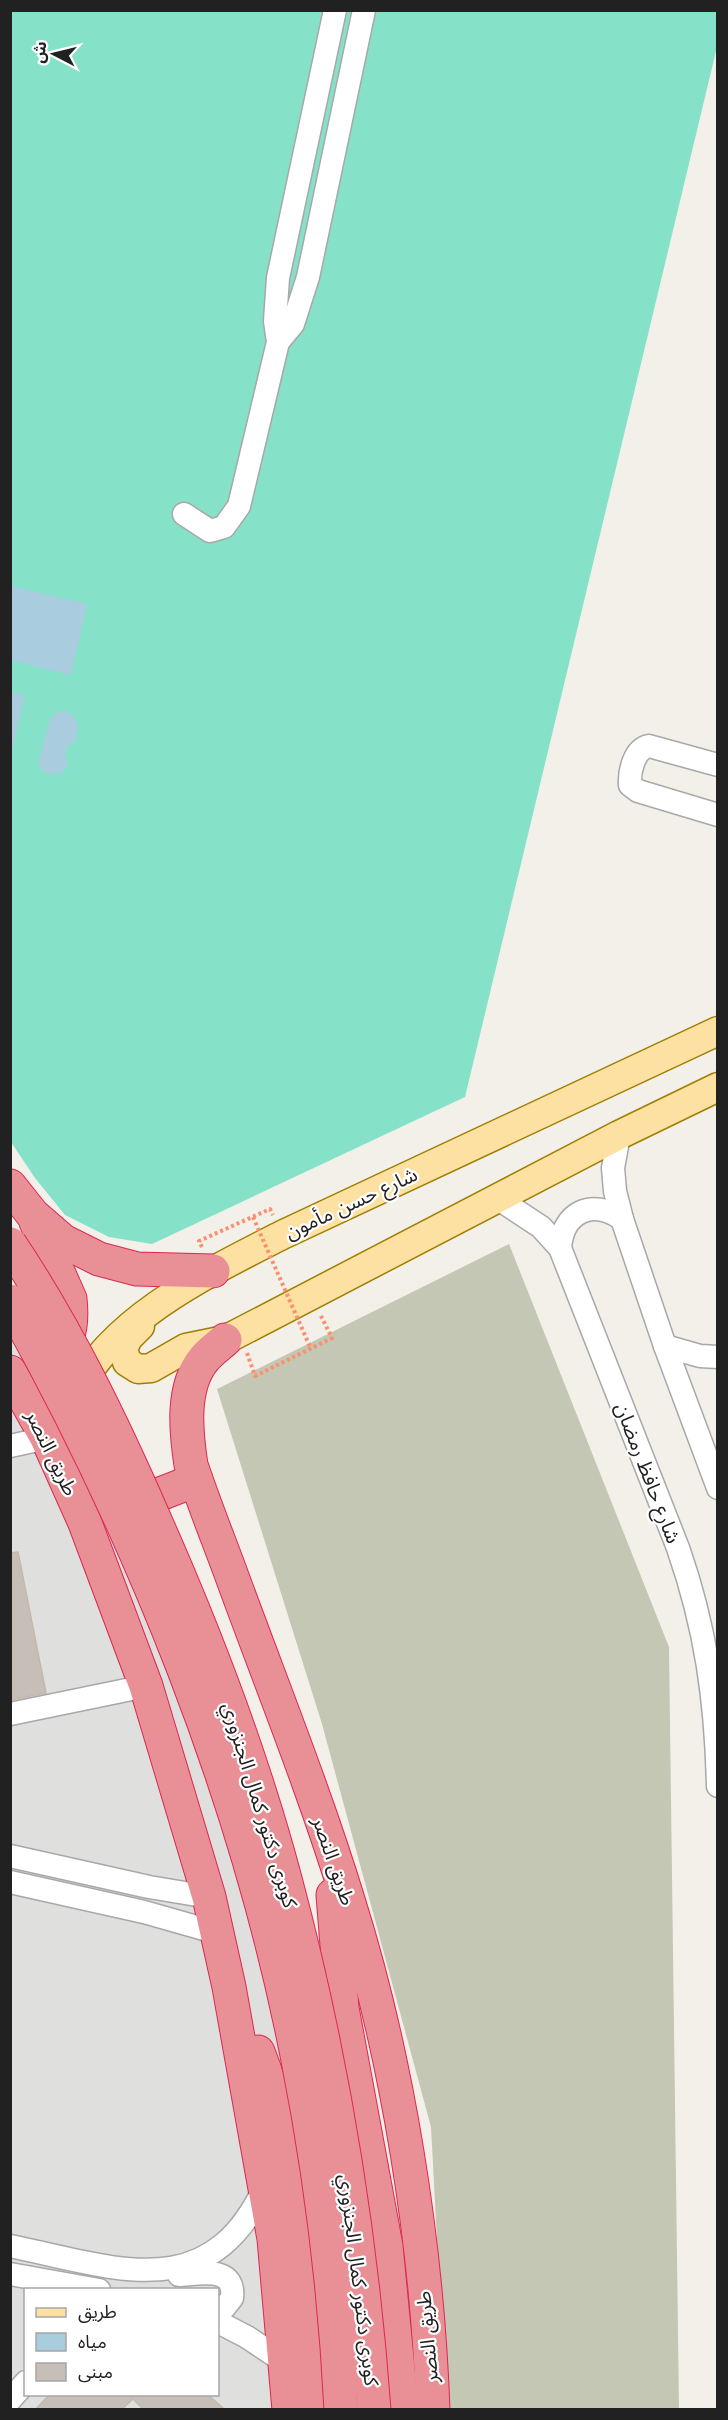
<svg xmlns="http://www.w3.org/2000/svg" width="728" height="2420" viewBox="0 0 728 2420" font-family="Helvetica,'Noto Sans Arabic',sans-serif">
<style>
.residential{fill:#dfdfde;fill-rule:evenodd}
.construction{fill:#c4c7b3}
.pitch{fill:#86e1c9}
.water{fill:#a9ccdf}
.building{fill:#c7bfb7;stroke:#c4b8aa;stroke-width:1.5}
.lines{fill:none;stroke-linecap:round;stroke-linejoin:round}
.minor-casing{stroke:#a8a8a8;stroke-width:25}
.major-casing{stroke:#9f7e00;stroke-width:31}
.highway-casing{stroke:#dd2750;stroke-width:35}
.path{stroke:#fb8f70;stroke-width:4;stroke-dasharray:3 3;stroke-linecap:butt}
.minor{stroke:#fff;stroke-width:22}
.major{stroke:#fde1a2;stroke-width:28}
.highway{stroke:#e99096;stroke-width:33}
.highway-bridge-casing{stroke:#dd2750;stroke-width:35;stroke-linecap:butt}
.path-bridge{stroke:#fb8f70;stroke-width:4;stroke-dasharray:3 3;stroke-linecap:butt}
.highway-bridge{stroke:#e99096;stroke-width:33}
.labels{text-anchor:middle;stroke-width:4.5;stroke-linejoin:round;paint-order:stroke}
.street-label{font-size:20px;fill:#212121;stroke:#fff}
</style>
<rect width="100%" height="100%" fill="#f2f0e8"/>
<path class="residential" d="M10,1285L120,1523L236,1867L295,2092L339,2409H11ZM26,2290H218V2394H26Z"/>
<path class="construction" d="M509,1244L669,1647L679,2409H446L431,2127L322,1724L217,1389Z"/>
<path class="pitch" d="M10,11H717V47L465,1097L152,1244L109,1237L65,1215L35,1178L11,1142Z"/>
<g class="water">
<path d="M11,586L87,604L71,675L11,660Z"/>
<path d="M11,692L25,695L11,755L10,692Z"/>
<path d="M57,712H69C80,722 79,728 75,742L69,744L65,752L68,764L63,772C51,776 44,775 38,764L50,719Z"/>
</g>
<g class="building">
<path d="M18,1552L46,1693L10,1700V1553Z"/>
<path d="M50,2394H207L224,2409H143L133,2399L122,2409H36Z"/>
</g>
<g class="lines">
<g class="minor-casing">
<g id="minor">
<path d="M278,342L293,324L308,277L364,10"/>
<path d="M184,514L210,531L224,527L239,506L278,342L275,321L278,278L335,10"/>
<path d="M718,765L649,746C634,749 629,772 630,785L638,791L718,815"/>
<path d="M619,1135L613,1168L615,1191L622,1219L665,1346L718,1488"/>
<path d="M497,1198L541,1227L560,1248L678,1548C706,1628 716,1701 718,1786"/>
<path d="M560,1248C563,1212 592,1198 622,1219"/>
<path d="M665,1346L700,1356L718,1357"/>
<path d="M10,1446L47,1438"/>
<path d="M10,1714L146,1686"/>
<path d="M10,1856L149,1887L209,1897"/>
<path d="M10,1882L144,1912L218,1933"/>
<path d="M10,2246C114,2267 209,2308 265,2186"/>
<path d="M10,2274L99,2290"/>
<path d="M179,2275C199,2274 236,2265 232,2298L224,2308L218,2311"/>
<path d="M218,2322L247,2337L286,2363"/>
<path d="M10,2400L26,2382"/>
</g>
</g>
<g class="major-casing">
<g id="major">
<path d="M140,1326L128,1338L123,1349L127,1362L138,1369L151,1368L186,1348L225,1340L619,1135L718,1087"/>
<path d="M76,1392C114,1317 210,1272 282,1235L718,1031"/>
</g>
</g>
<g class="highway-casing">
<g id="highway">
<path d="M10,1186L33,1215L63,1241L99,1259L137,1269L213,1271"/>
<path d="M36,1222L70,1299C72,1317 72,1339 58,1352"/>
<path d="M225,1340C218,1346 210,1352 204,1359C181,1387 186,1432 191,1465C203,1501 217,1536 230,1571C270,1681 314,1789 348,1900C398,2059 427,2243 433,2410"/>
<path d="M10,1372L47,1438L85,1523L146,1686L209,1897L229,1987L274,2239L289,2410"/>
<path d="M119,1510L196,1480"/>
<path d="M333,1895L342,2008L386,2246L402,2410"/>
<path d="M258,2052C278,2101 286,2156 294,2208C303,2275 309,2342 314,2410"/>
</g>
</g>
<g class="path">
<path d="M202,1247L199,1241L270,1209L273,1215"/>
<path d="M247,1353L255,1376L332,1338L320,1314"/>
</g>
<use href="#minor" class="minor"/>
<use href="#major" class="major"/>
<use href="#highway" class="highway"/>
<g class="highway-bridge-casing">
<g id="highway-bridge">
<path d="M10,1244C67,1329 113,1424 154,1518C206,1635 252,1755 285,1879C331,2051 361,2231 374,2410"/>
<path d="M10,1301C141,1535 247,1797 298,2060C321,2176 335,2292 341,2410"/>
</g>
</g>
<path class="path-bridge" d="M253,1217L311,1349"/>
<use href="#highway-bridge" class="highway-bridge"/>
</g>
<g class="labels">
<g class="street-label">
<text transform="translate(351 1203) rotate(-25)" y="7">شارع حسن مأمون</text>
<text transform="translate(52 1453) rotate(64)" y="7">طريق النصر</text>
<text transform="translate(648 1473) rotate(69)" y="7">شارع حافظ رمضان</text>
<text transform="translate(260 1805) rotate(73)" y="7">كوبرى دكتور كمال الجنزوري</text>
<text transform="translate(334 1861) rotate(71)" y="7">طريق النصر</text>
<text transform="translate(359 2280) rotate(83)" y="7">كوبرى دكتور كمال الجنزوري</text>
<text transform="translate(427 2337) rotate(-95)" y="7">طريق النصر</text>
</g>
</g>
<rect width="728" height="2420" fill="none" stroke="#212121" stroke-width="24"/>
<rect x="24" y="2288" width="195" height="108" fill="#ffffff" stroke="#a6a6a6" stroke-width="1.5"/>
<rect x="36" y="2308" width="30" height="9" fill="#fde1a2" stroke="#a6a6a6" stroke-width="1.5"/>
<text x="78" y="2318" font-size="18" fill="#212121">طريق</text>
<rect x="36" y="2333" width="30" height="18" fill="#a9ccdf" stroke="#a6a6a6" stroke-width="1.5"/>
<text x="78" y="2348" font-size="18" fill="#212121">مياه</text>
<rect x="36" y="2363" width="30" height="18" fill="#c7bfb7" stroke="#a6a6a6" stroke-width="1.5"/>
<text x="78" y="2378" font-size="18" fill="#212121">مبنى</text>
<g transform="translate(54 54) rotate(277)" stroke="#ffffff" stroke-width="4.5" paint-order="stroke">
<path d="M0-4.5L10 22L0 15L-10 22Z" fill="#212121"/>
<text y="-9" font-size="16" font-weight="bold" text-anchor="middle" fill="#212121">ش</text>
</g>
</svg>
